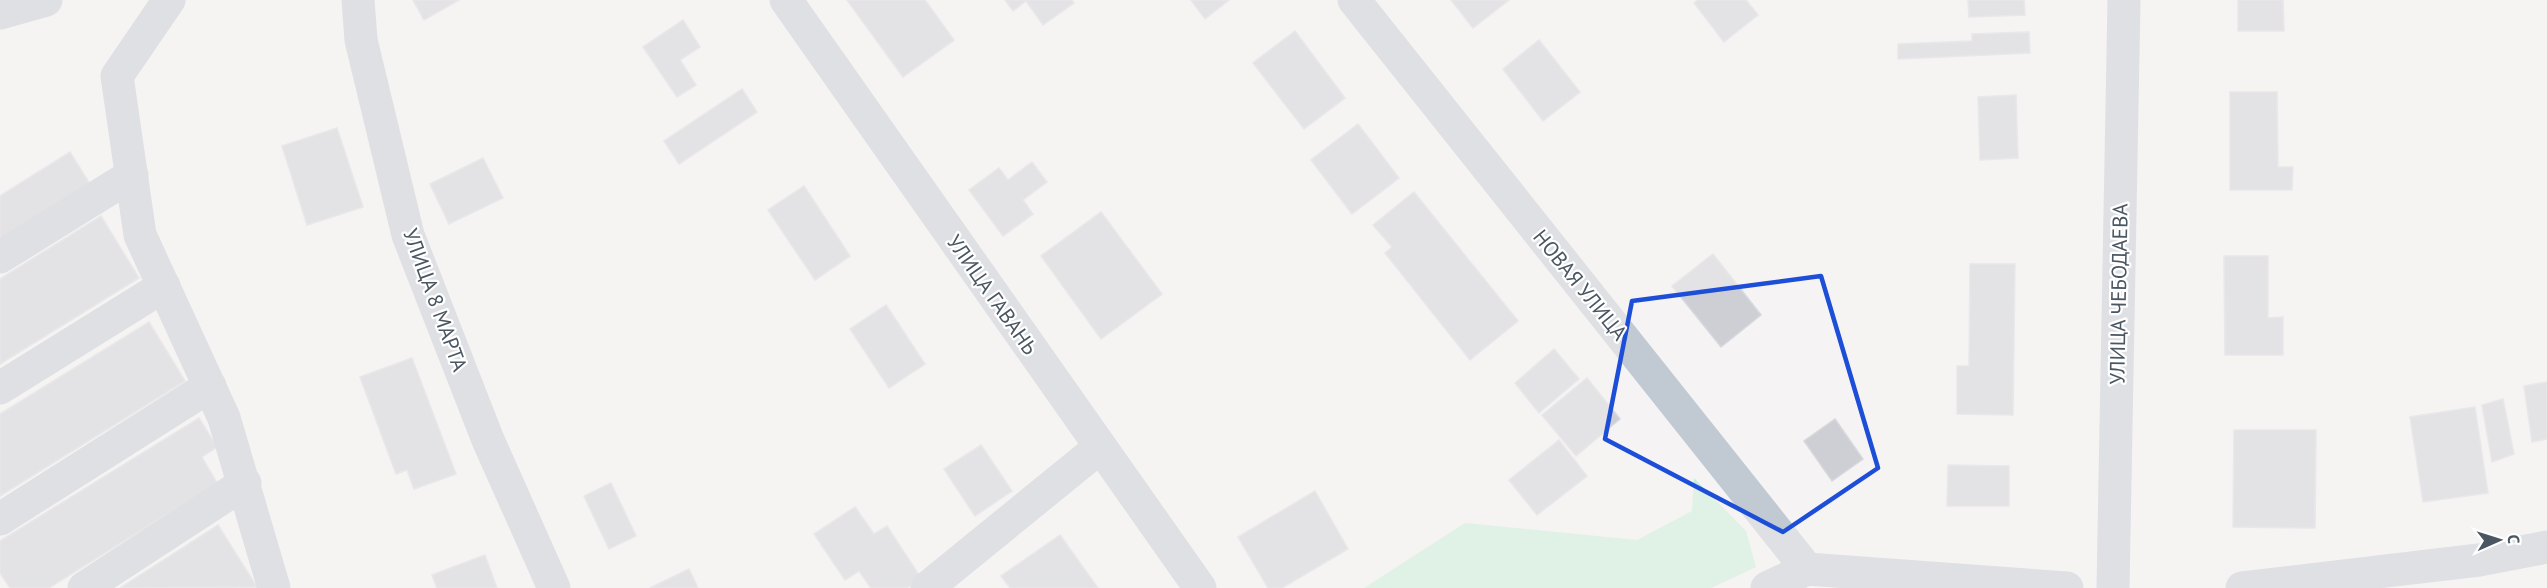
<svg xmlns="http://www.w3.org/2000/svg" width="2547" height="588" viewBox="0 0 2547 588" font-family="'PT Sans',sans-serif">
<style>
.green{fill:#c3f1d5}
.building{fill:#cdcfd5;stroke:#d7d9de;stroke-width:1.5}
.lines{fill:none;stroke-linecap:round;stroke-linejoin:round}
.minor{stroke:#c1cad2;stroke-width:33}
.marked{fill:none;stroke:#1d4ed8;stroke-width:4.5;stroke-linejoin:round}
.labels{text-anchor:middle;stroke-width:4.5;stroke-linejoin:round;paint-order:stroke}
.street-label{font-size:21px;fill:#4a5661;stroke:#fff}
</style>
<rect width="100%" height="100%" fill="#f5f3f3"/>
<path class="green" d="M1694,478L1746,531L1756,567L1711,588H1364L1465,523L1637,540L1692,511Z"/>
<g class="building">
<path d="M413,0H459L424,20Z"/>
<path d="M847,0H925L954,40L903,77Z"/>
<path d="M1005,0H1072L1074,3L1043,25L1026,1L1013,11Z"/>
<path d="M1191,0H1229L1205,19Z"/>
<path d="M1451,0H1509L1473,28Z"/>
<path d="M1698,0H1746L1758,15L1724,42L1694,3Z"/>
<path d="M1968,0H2024L2025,15L1969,17Z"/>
<path d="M2238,0H2283L2284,31H2238Z"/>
<path d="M683,20L700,47L680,60L696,85L677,97L643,47Z"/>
<path d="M1295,31L1345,98L1304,129L1253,63Z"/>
<path d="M2029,32L2030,53L1898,59V44L1972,41V34Z"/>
<path d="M1539,40L1580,92L1543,121L1503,69Z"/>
<path d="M742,89L757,112L679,164L664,141Z"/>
<path d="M2230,92H2277L2278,167H2293L2292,190H2230Z"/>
<path d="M2016,95L2018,158L1980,160L1978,97Z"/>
<path d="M1358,124L1399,178L1352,214L1311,160Z"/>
<path d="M337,128L363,207L307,225L282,146Z"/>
<path d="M70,152L90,184L0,240V196Z"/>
<path d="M483,158L503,198L449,224L430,184Z"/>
<path d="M1032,162L1047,182L1023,200L1033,214L1003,236L969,190L999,168L1008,180Z"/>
<path d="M804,186L850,256L815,280L768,210Z"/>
<path d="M1414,192L1518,321L1470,360L1385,253L1392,247L1373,225Z"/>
<path d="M1101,212L1162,294L1101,339L1041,256Z"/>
<path d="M101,216L139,278L0,364V279Z"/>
<path d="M1713,254L1761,315L1721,347L1672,286Z"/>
<path d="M2224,256H2268V318L2283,317V355H2225Z"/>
<path d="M1970,264H2015L2013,415L1957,414V366H1969Z"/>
<path d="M886,305L925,364L889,388L850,329Z"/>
<path d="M149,322L185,381L0,496V414Z"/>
<path d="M1554,349L1579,379L1539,413L1515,383Z"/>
<path d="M412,358L456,474L414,489L407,470L396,474L360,377Z"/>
<path d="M1587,378L1620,419L1576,456L1542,415Z"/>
<path d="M2547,382V439L2532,442L2524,386Z"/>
<path d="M2503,399L2514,454L2492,462L2482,405Z"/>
<path d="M2475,407L2488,493L2423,502L2410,417Z"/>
<path d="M199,418L217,447L202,457L217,483L49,588H10L0,573V541Z"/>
<path d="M1835,419L1863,459L1832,481L1804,441Z"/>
<path d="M2234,430H2316L2315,528L2233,527Z"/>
<path d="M1559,440L1587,476L1537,515L1509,480Z"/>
<path d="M981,445L1012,491L975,516L944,469Z"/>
<path d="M1948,465L2009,466V506H1947Z"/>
<path d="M611,483L636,536L609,549L584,496Z"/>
<path d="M1315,491L1348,549L1282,588H1268L1238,537Z"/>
<path d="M855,507L874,534L887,526L921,578L907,588H871L859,571L845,580L814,534Z"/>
<path d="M218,525L257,587L120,588Z"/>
<path d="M1060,535L1098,588H1010L1001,576Z"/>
<path d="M485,555L497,588H437L432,575Z"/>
<path d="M689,569L698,588H650Z"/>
</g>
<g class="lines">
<g class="minor">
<path d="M169,0L117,76L140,235L224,418L274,588"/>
<path d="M358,0L361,40L408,235L488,440L554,588"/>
<path d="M786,0L1200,588"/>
<path d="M1354,0L1807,569"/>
<path d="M0,13L46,0"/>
<path d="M0,257L132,175"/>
<path d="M0,388L164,286"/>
<path d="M0,519L210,386"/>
<path d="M84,588L245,483"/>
<path d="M927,588L1099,448"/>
<path d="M1767,588L1807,569L2067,588"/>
<path d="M2113,588L2124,0"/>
<path d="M2242,588L2479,560L2547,547"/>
</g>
</g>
<path d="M0 0H2547V588H0ZM1821,276L1878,468L1783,532L1605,439L1632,301Z" fill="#f5f3f3" fill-opacity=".55" fill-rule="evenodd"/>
<path class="marked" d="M1821,276L1878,468L1783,532L1605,439L1632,301Z"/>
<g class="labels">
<g class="street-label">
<text transform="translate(1580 285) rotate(51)" y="7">НОВАЯ УЛИЦА</text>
<text transform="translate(2119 294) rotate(-89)" y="7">УЛИЦА ЧЕБОДАЕВА</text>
<text transform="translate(992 295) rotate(55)" y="7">УЛИЦА ГАВАНЬ</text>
<text transform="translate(435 300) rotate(70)" y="7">УЛИЦА 8 МАРТА</text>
</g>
</g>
<g transform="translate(2499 540) rotate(87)" stroke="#ffffff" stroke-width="4.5" paint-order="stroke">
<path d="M0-4.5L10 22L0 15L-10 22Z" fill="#4a5661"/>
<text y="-9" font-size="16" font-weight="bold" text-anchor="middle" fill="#4a5661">С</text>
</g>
</svg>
